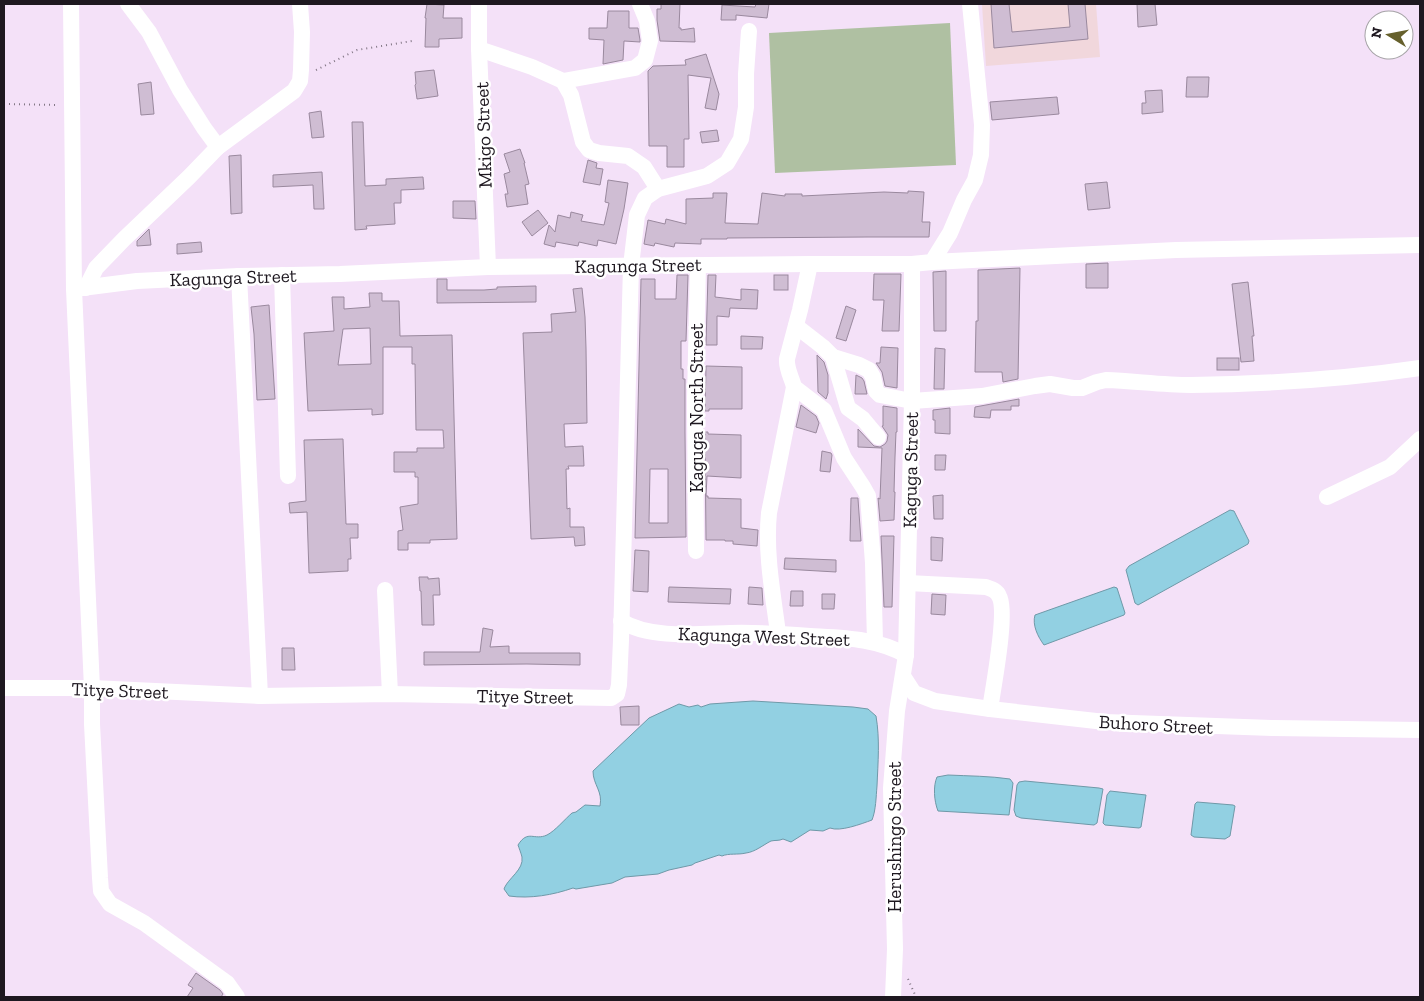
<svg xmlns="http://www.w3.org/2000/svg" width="1424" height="1001" viewBox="0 0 1424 1001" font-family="'Zilla Slab',serif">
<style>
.education{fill:#f1d7dc}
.green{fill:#afc0a2}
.water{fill:#92d0e2;stroke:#6f99a8}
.building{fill:#cfbdd3;stroke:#9a899e;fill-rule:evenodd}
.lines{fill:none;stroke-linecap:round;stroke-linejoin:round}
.path{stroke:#837786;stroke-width:2;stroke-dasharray:1 4;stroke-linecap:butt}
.minor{stroke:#fff;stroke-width:16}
.labels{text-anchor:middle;stroke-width:5;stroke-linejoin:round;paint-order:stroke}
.street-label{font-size:19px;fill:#1e1820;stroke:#fff}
</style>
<rect width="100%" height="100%" fill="#f4e1f8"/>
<path class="education" d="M982,4H1096L1100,57L986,66Z"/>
<path class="green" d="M950,23L956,165L775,173L769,33Z"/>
<g class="water">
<path d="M1230,510L1234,511L1249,541L1248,544L1138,605L1135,603L1126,570L1129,566Z"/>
<path d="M1114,587L1117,588L1125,613L1124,615L1044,645C1038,637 1032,625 1035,615Z"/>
<path d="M753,701L853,707L868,709L876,716C880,739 878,762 877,786C876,797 876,810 872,820C861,824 840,832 830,828L823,831L810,830L791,842L783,839C779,841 775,840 771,841C763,845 755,852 746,853C738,855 729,853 722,856L719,855L695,863L692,865L669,870L658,874L625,877L612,883L576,889L573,888C553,895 530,899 509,896L504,889C508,878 524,870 522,857C521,853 519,848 518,845C528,829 534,841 547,835C555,831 565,819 572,813L576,812L585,805L600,806C603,791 593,785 593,771L649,718L679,704L689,707L698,705L701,707L710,704Z"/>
<path d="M948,775C969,776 990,776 1010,779L1013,783L1009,815L938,811C934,801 933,786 937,777Z"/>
<path d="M1025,781L1099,788L1103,789L1097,823L1094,825L1021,818L1016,816L1014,810L1017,785L1019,782Z"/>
<path d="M1110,791L1146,795L1141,827L1139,828L1105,825L1103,823L1107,795Z"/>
<path d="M1197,802L1233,805L1235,806L1230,836L1225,839L1194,837L1191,835L1195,804Z"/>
</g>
<g class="building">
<path d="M427,4L444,5L443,18H462V38L439,39V47H425L426,18H425Z"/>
<path d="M661,4H680L679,28H681V30L694,28L695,42L660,41L657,20V9H661Z"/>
<path d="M756,4H769L767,18L736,15V20H721L722,5L755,7Z"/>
<path d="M991,4H1009L1012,32L1070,27L1068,4H1085L1088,39L994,48Z"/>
<path d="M1137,4H1155L1157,25L1138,27Z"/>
<path d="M608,11H629V28H638L640,40V42L624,41L623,60L603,64L604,40L589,39V28H607Z"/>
<path d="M706,54L719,94L716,110L705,108L711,78L688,75L689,139H684V167H667V146H649L648,71L653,66L686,65L685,60Z"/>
<path d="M434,70L438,96L417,99L415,85L416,84L415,72Z"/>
<path d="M1187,77H1209L1208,97H1186Z"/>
<path d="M151,82L154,114L141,115L138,84Z"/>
<path d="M1162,90L1163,112L1142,114V103H1146L1145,91Z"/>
<path d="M1057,97L1059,114L992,120L990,102Z"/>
<path d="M321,111L324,137L312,138L309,113Z"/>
<path d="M352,122H363L365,186L386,185V179L423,177L424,189L401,190V203H394L395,224L366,226L367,229L355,230Z"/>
<path d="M717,130L719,141L702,143L700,132Z"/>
<path d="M520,149L525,163H524L529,184L525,185L528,204L507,207L505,194H508L504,174L510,172L504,154Z"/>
<path d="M241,155L242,213L231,214L229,156Z"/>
<path d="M588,160L597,163L596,168L603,169L600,185L583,182Z"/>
<path d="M322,172L324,209H314L313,185L273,187V175Z"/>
<path d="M608,180L628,183L624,209L616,244L598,240L597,246L579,242L578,246L556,242L555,247L544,244L549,225L555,232L558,215L570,218L571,212L583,215L581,221L604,225L609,203L605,202Z"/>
<path d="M1107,182L1110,208L1088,210L1085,184Z"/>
<path d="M908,191L924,192L922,222H930L929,237H868L727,238V239H701V244L675,243L674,247L655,243L654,246L644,244L648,220L665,224L666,219L686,224V199L713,198V193H727L725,223L758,224L762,193L785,196V194H802V196L884,192L908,193Z"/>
<path d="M453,201H475L476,219L453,218Z"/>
<path d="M538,210L548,223L532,236L522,222Z"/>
<path d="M149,229L151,245L137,246V241Z"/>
<path d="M201,242L202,252L177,254V244Z"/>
<path d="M1108,263V288H1086V264Z"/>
<path d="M1020,268L1018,379L1003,382L1002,372H975L976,321H978V270Z"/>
<path d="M946,271V331H934L933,272Z"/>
<path d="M874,274H901L899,331H882L884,300H873Z"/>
<path d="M677,275H688L686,341H681V369H683V379H685V432L686,537L635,538L641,279H655V299H676ZM650,469H668V523H649Z"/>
<path d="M708,275H716L715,297L741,300V289L758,290L757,309L730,308L729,317L717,316V345H706Z"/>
<rect x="774" y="275" width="14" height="15"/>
<path d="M437,279H447V290H484L497,289V287L536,286V302L437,303Z"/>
<path d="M1248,282L1254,336H1252L1254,361L1241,362L1232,284Z"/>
<path d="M582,288L585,317L586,348L587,423L564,424L565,447L583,446L584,466H568L569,469H566L567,509L570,508V527H584L585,545L575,546L574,537L531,539L523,333L552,332L551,314L576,312L573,289Z"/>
<path d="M369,293H382V301H399L400,336L452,335L457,539L430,540V543H408V550H398V531L403,530L400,507L418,504V477H415V472H394V452H417V448H444L443,430H416L415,364H412V347H383V414L372,415V409L308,411L304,333L334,331L332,297H344V309L370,307ZM370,328L371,364L338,365L343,329Z"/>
<path d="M269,305L275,399L257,400L254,334L251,307Z"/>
<path d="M846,306L856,310L846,341L836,338Z"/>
<path d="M741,336L763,337L762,349H741Z"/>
<path d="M881,347L898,348L897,388L885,386L882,372L876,363H880Z"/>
<path d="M935,348L945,349L944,389H934Z"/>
<path d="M817,355L824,362L828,375V393L826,399L818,392Z"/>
<rect x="1217" y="358" width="22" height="12"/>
<path d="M706,366L742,367V409H709V411H705Z"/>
<path d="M856,375L862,378L864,381L867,394H855Z"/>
<path d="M1019,399V406H1011V410H991L990,418L974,417L975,407Z"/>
<path d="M801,405L816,416L819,423L816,433L796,427Z"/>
<path d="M883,406L897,408V432H896L895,457L894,492H895L894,520L880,521L878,498L880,499L882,448L858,447V429L874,446L880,447L885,444L887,441L888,435L882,426H883Z"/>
<path d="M950,408V434L935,433V420H933V410Z"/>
<path d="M705,432H708V434L741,435V478L707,476L706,496H708V498L741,499V528L758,530L757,546L733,544V541H725V540H706Z"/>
<path d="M343,439L346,524H358V538H350L351,559H348V571L309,573L307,512L290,513L289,503L306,501L304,440Z"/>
<path d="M822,451L831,453L832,455L830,472L820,471Z"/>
<path d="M935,455H946L945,470H935Z"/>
<path d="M943,495V519H934L933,496Z"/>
<path d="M851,498H858V499L861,541H850Z"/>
<path d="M881,536H894L892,607H884Z"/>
<path d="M931,537L943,538L942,561L931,560Z"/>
<path d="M635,550L649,551L648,592L633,591Z"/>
<path d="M785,558L836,560V572L784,569Z"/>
<path d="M419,577H428V579L439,578L440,595H433L434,625H422L421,591H420Z"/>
<path d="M669,587L731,589L730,604L668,602Z"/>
<path d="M749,587L762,588L763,605L748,604Z"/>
<path d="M791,591H803V606H790Z"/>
<path d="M822,594H835L834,609H822Z"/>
<path d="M932,594L946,595L945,615L931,614Z"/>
<path d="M483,628L493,630L490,647L509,646V653H580V665L527,664L424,665V652H480Z"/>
<path d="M282,648H294L295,670H282Z"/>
<path d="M639,706V725H621L620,707Z"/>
<path d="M196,973L220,990L223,994L221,997H187L193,988L188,985Z"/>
</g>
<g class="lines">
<g class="path">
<path d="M316,70L357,50L412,41"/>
<path d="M4,104L59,105"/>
<path d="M908,979L916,997"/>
</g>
<g class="minor">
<path d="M71,4L74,289L92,688V724L100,878L101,891L110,904L144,923L227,983L237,997"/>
<path d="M128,4L149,32L180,90L204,128L218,147"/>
<path d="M479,4V49L488,267"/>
<path d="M479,49L532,67L563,81L571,95L583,142L589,150L599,153L628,156L644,167L658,189"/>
<path d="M563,81L635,68L645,60L650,41L647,21L640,4"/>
<path d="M932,262L1176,250L1420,245"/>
<path d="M282,275L288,476"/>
<path d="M239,276L260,696"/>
<path d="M86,288L96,268L124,239L189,177L218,147L294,91L300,81L301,70L302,32L300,4"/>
<path d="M74,289L137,281L239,276L340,274L488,267L810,264H912L932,262L950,233L964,200L975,180L981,155L982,125L970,4"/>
<path d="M796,326L823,347L833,357L848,408L863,419L878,437"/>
<path d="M833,357L859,365L869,370L873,377L876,391L880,395L912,401L982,396L1035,386L1050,384L1073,388H1082L1097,382L1106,380C1134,381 1163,385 1191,385C1267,384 1345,379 1420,368"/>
<path d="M794,387L824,410L844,458L863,487L868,496L873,563L875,642"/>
<path d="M1327,497L1390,467L1420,439"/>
<path d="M696,551L695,399L698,265"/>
<path d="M908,583L986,587C992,589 997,591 999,596C1008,611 993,689 990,709"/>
<path d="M385,590L390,694"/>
<path d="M621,621C650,639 697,634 730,633C756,632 783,634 810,636C844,638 875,638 906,655"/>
<path d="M778,633C773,594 765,553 769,513L794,387C792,378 786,369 787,359L800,310L810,264"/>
<path d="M903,676L914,693L935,701L990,709L1105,722L1273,728L1420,730"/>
<path d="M4,688H92L260,696L390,694L611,698L617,694L619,685L621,640L631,266L637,215L645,198L658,189L707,176L727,163L741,139L746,107V74L749,31"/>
<path d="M893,997L895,949L891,788L897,711L906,655L912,401V264"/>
</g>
</g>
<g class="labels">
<g class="street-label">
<text transform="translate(483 135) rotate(-92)" y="7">Mkigo Street</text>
<text transform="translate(638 265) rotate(-1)" y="7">Kagunga Street</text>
<text transform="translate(233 277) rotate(-2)" y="7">Kagunga Street</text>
<text transform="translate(696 408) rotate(-90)" y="7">Kaguga North Street</text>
<text transform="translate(910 470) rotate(-89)" y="7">Kaguga Street</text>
<text transform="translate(764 636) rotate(2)" y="7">Kagunga West Street</text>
<text transform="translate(120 690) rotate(2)" y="7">Titye Street</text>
<text transform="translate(525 696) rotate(1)" y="7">Titye Street</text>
<text transform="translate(1156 724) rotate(3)" y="7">Buhoro Street</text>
<text transform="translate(894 837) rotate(-90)" y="7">Herushingo Street</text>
</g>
</g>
<rect width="1424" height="1001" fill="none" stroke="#1e1820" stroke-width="10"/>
<g transform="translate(1389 35) rotate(280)"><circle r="24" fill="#ffffff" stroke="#a5a3a6"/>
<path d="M0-4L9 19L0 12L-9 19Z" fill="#66602c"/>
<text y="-8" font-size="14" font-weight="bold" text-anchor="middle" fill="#1e1820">N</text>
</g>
</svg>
